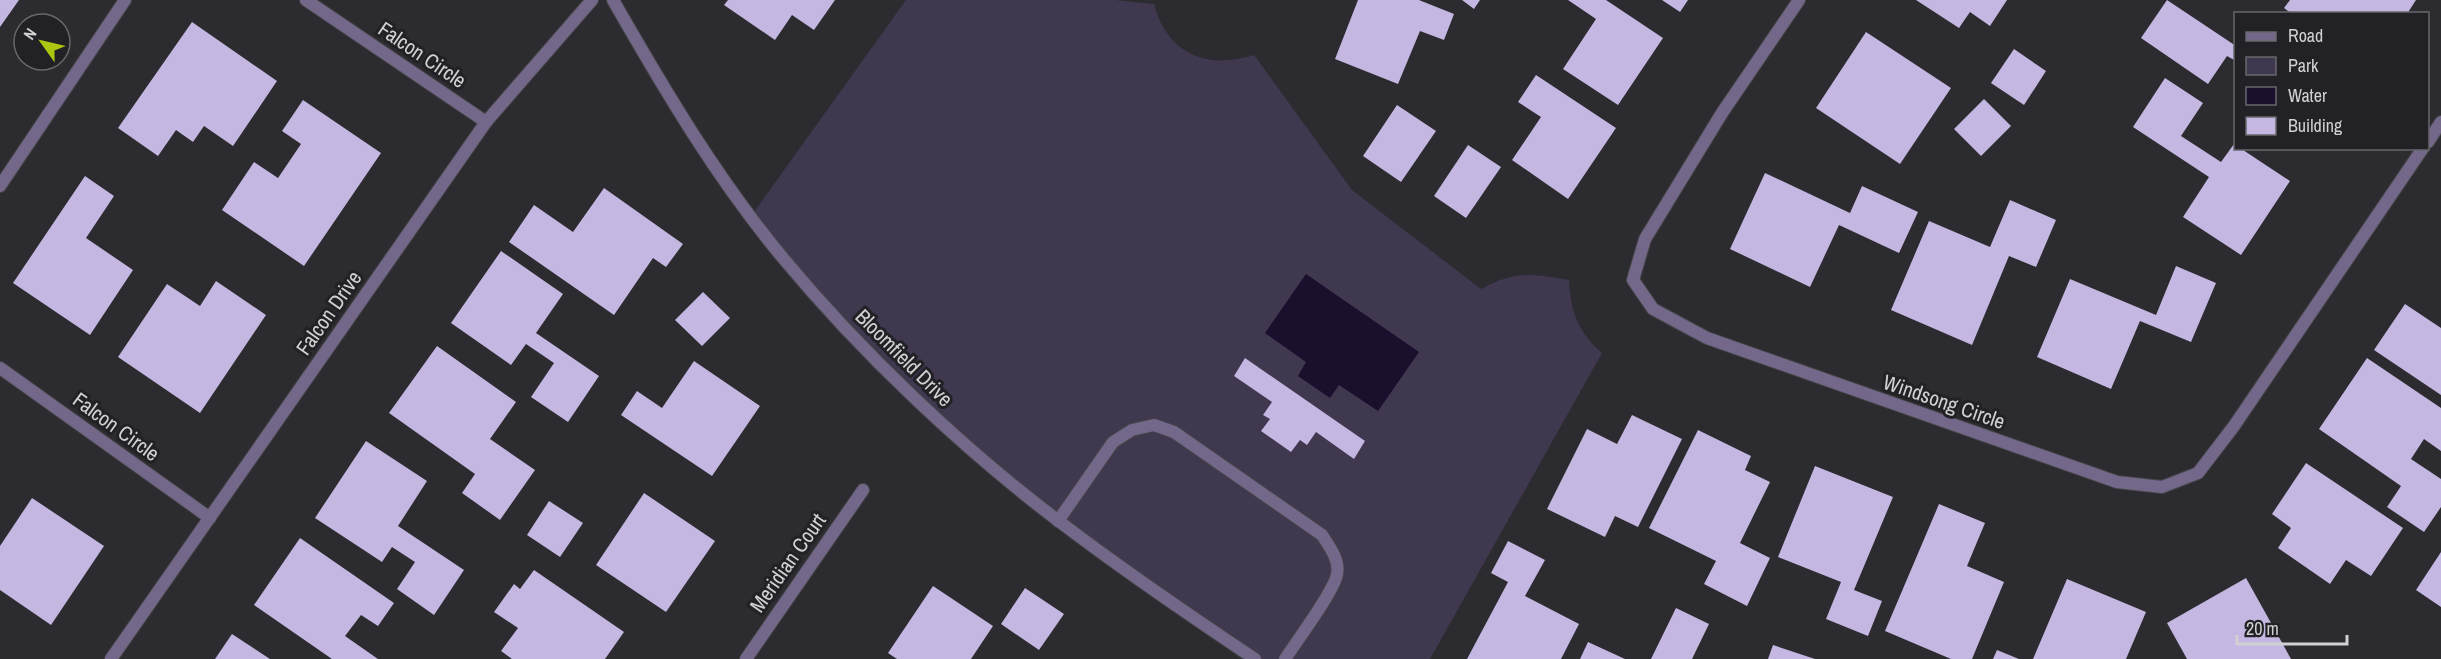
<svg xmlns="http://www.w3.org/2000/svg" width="2441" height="659" viewBox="0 0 2441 659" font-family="'Archivo Narrow',sans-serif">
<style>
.green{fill:#3f384f}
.water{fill:#1b0f2e}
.building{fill:#c4b7e1}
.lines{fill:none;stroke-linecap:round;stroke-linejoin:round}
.service-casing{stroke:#464649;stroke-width:14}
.minor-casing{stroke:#464649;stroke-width:14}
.service{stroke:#73688a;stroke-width:12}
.minor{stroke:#73688a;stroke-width:12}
.labels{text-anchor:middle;stroke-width:6;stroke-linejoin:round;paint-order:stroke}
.street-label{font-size:21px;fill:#d1d1d3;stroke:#222125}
</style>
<rect width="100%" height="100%" fill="#2c2b2f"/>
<path class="green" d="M906,0H1115L1154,4C1167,54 1207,70 1254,55L1352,190L1481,289C1516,270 1532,274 1569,280C1570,311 1579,333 1602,353L1430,659H1255L1058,521L886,369L751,216Z"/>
<path class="water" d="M1306,274L1419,352L1378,411L1339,385L1330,398L1298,376L1306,362L1265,333Z"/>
<g class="building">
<path d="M0,0H19L0,27Z"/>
<path d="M728,0H835L814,30L792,15L775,40L724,5Z"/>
<path d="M1358,0H1419L1454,14L1444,40L1420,31L1398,84L1335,59Z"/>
<path d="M1462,0H1480L1474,9Z"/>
<path d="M1568,0H1606L1663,38L1618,105L1563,69L1596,19Z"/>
<path d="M1662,0H1688L1680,12Z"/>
<path d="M1916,0H2007L1990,26L1970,12L1959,28Z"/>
<path d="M2167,0L2236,46V61L2227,56L2208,84L2141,38Z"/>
<path d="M2290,0H2416L2407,14H2292L2284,8Z"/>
<path d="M192,22L277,81L233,146L204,126L193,142L176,130L158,156L118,128Z"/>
<path d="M1866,32L1951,88L1900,164L1816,108Z"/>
<path d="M2014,49L2046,71L2024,105L1991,83Z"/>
<path d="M1536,75L1616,128L1568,199L1512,160L1541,117L1518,102Z"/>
<path d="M2165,78L2203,103L2181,136L2221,162L2234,144L2236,148H2240L2290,181L2241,255L2183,217L2209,177L2133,127Z"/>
<path d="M1984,99L2011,126L1981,156L1954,129Z"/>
<path d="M303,100L381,153L304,266L222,210L254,162L278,178L301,144L282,131Z"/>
<path d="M1397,105L1436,131L1401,182L1363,156Z"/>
<path d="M1468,145L1501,167L1466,218L1434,196Z"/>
<path d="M1765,173L1850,213L1862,186L1918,212L1899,253L1839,225L1810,287L1730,249Z"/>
<path d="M85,176L114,196L86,238L133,270L90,335L13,283Z"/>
<path d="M604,188L683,244L666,267L653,258L614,315L509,242L534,205L573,232Z"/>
<path d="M2010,200L2056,220L2036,267L2009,256L1972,345L1891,310L1929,221L1990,247Z"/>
<path d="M501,251L563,294L536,333L599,376L568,422L531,397L554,363L526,344L511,365L451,323Z"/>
<path d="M2176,266L2216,283L2191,342L2140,321L2111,389L2037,357L2070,279L2156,315Z"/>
<path d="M216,281L266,315L200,413L118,357L167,284L200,306Z"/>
<path d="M703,292L730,318L702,346L675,320Z"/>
<path d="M2405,304L2441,328V395L2374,350Z"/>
<path d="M437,346L516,402L490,439L535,470L500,520L462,493L475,474L389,413Z"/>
<path d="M1245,358L1365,441L1354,459L1316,432L1307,445L1300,440L1291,452L1261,431L1270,419L1263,415L1272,402L1234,376Z"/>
<path d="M2367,358L2441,408V451L2424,439L2411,459L2441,479V507L2424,532L2387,507L2401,486L2319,429Z"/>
<path d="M694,361L760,406L712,476L621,415L637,391L662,408Z"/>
<path d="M1632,415L1682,439L1638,527L1615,516L1605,537L1547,509L1587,429L1617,444Z"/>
<path d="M1698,430L1751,456L1745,470L1770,482L1740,543L1770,558L1747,606L1704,584L1716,561L1649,528Z"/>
<path d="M366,441L427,481L398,526L464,570L434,615L397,589L415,562L392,547L382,562L315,518Z"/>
<path d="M2306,463L2403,528L2371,576L2346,560L2330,584L2278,548L2291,528L2272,514Z"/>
<path d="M1815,466L1893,497L1854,590L1882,601L1868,636L1826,619L1841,582L1778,557Z"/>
<path d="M644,493L715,541L666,612L596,565Z"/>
<path d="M32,498L104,546L51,625L0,590V546Z"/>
<path d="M549,501L583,523L560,557L527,535Z"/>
<path d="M1939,504L1985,523L1967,566L2004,582L1972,659H1951L1885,631Z"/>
<path d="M300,538L394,603L378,626L361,615L345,636L378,659H332L254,605Z"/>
<path d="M1508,541L1545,560L1525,596L1579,624L1561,659H1467L1508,582L1491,573Z"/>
<path d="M2441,552V607L2416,590Z"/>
<path d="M534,570L624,632L605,659H512L501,651L518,628L494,612L514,584L520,589Z"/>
<path d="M2246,578L2291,659H2187L2167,623Z"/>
<path d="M2067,579L2146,612L2126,659H2033Z"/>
<path d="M933,586L993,626L971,659H897L888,653Z"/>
<path d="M1025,588L1064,614L1039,650L1001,624Z"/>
<path d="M1676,608L1709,624L1692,659H1651Z"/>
<path d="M232,634L270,659H215Z"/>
<path d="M1588,642L1625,659H1580Z"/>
<path d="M1773,645L1815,659H1768Z"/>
<path d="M1997,650L2019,659H1993Z"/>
</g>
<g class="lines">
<g class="service-casing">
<path id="service" d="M1058,521L1113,442L1132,430L1154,425L1174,432L1322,535C1329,546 1340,560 1337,574C1335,590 1296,642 1285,659"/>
</g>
<g class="minor-casing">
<g id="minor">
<path d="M306,0L486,122"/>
<path d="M613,0C664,89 717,179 783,258C861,352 962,448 1060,522C1123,570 1189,615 1255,659"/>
<path d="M1799,0L1722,113L1645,239L1633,280L1653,309L1707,338L2117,482L2162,487L2198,473L2234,426L2423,148"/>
<path d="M2428,142L2441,122"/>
<path d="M0,186L125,0"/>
<path d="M0,368L210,518"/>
<path d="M111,659L486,122L592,0"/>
<path d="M746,659L863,490"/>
</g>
</g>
<use href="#service" class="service"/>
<use href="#minor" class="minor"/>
</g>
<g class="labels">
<g class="street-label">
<text transform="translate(422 55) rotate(34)" y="7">Falcon Circle</text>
<text transform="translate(329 313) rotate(-55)" y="7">Falcon Drive</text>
<text transform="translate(904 358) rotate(45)" y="7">Bloomfield Drive</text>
<text transform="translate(1944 402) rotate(19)" y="7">Windsong Circle</text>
<text transform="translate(116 427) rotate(36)" y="7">Falcon Circle</text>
<text transform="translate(788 563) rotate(-55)" y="7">Meridian Court</text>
</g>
</g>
<rect x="2234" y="12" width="195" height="138" fill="#222125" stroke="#68676b" stroke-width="1.5"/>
<rect x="2246" y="32" width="30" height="9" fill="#73688a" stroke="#68676b" stroke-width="1.5"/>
<text x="2288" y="42" font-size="18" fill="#d1d1d3">Road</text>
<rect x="2246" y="57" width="30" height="18" fill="#3f384f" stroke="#68676b" stroke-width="1.5"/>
<text x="2288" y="72" font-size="18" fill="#d1d1d3">Park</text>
<rect x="2246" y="87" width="30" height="18" fill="#1b0f2e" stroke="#68676b" stroke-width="1.5"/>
<text x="2288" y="102" font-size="18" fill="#d1d1d3">Water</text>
<rect x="2246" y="117" width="30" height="18" fill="#c4b7e1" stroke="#68676b" stroke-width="1.5"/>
<text x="2288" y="132" font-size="18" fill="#d1d1d3">Building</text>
<g transform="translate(42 42) rotate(304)"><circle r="28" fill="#222125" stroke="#68676b" stroke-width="1.5"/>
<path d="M0-4.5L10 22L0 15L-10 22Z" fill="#acc611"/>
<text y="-9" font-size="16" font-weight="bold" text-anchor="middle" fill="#d1d1d3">N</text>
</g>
<path d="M2237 635v9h110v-9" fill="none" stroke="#d1d1d3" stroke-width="3"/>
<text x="2246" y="635" font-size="18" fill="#d1d1d3" stroke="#222125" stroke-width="4.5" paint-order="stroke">20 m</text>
</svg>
